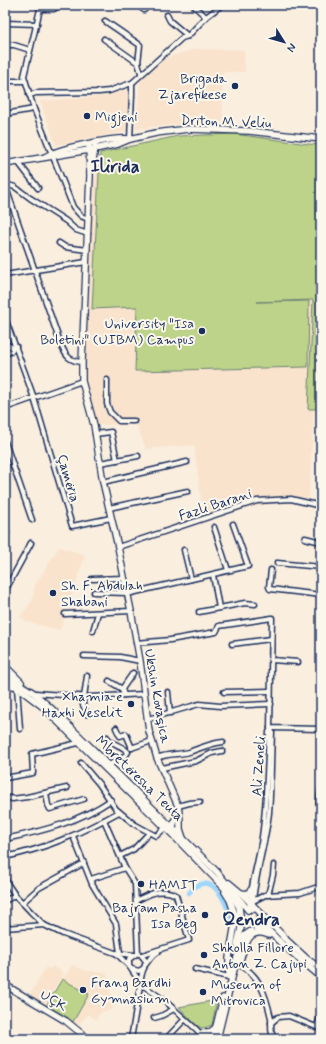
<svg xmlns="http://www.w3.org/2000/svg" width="326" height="1044" viewBox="0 0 326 1044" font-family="Mynerve,sans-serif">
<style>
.built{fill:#f9e3cd}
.green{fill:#bcd389;stroke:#6c8174}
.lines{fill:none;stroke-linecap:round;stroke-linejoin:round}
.canal{stroke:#9fd6fe;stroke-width:4.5}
.street-casing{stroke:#1b2f5e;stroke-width:7}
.secondary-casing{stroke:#1b2f5e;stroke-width:8}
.street{stroke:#fbf7ec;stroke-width:4}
.secondary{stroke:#fbf7ec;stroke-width:5.5}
.poi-dot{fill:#1b2f5e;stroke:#fbf7ec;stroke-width:1.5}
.labels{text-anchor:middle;stroke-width:4;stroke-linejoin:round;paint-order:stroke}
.poi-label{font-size:14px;fill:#1b2f5e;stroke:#fbf7ec;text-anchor:start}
.street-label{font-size:14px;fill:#1b2f5e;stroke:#fbf7ec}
.district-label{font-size:18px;font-weight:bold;fill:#1b2f5e;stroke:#fbf7ec}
</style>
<rect width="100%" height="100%" fill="#faeede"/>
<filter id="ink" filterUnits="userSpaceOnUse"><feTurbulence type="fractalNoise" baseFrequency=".025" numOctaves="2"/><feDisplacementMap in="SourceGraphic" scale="8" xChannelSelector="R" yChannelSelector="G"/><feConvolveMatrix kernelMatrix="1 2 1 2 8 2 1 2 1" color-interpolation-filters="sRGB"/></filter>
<g filter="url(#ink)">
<g class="built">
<path d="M194,49L244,50L245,72H222L223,122H198L136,129L140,80L166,58Z"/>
<path d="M128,90V131L56,145L40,101L98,97Z"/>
<path d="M101,157L321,198V272L309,498L203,515L194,445L146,449L136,424L97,425L84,381L91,192L95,171Z"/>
<path d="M59,547L85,555L60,630L27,622L20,617L32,601L35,585Z"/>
<path d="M72,965L87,971L107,973L113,1009L101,1012L96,1019L88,1015L76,1026L45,1007Z"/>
<path d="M52,966L64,973L44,1006L29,996L46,967L50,969Z"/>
</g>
<g class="green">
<path d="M234,134L308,144L321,145V409H308L313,300L257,302L309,301L308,367L135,371L137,307L92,309L100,153L178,136Z"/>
<path d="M62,979L89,994L73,1022L46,1006Z"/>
<path d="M217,1000L212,1025C209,1026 206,1028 202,1028C196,1027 184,1012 179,1007Z"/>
</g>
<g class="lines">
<path class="canal" d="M189,893C211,867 226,901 231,920"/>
<g class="street-casing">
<g id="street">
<path d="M41,5L24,76L34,109L73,207L81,216L88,219"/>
<path d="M137,5L144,10L149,5"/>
<path d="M193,5L206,17"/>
<path d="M40,9H54L59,5"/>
<path d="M167,15L170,21L188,36"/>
<path d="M105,21L140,45L138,63L141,73"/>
<path d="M5,23L37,24"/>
<path d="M104,39L138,63"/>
<path d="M5,45H14L30,50"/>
<path d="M5,81H25"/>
<path d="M29,95L36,93L99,92L109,91L123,86L132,83L182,38L188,36L206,17L222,5"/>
<path d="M5,114L34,109"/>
<path d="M130,139L132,95V83"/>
<path d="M18,162L38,188"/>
<path d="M5,184L15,187L30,198L66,221L76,230L88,234"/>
<path d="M5,185L61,345C66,356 69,361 82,362"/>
<path d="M59,243L65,247L87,250"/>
<path d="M5,275L86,262"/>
<path d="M5,318L34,398L72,526L111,518"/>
<path d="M5,344L14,348"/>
<path d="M5,354L10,352L16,346"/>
<path d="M107,380V404L110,412L119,421H134"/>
<path d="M5,408L82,381"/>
<path d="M95,434L111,432L117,460"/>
<path d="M5,442L32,520"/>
<path d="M100,463L138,456"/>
<path d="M103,482L187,462"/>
<path d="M109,508L188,491"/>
<path d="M214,527L228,570"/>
<path d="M5,534L7,532"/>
<path d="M305,538L321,542"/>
<path d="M118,547L257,501L291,499L321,506"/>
<path d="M184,550L191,579"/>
<path d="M277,563L321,567"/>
<path d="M271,570L269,587L270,589L321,595"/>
<path d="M213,575L219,608"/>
<path d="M92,579L124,578"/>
<path d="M5,591L31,543"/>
<path d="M94,592L127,593"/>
<path d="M127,594L248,566L233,524"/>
<path d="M199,612L245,603L255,604"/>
<path d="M65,614L131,611"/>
<path d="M93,631L98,613"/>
<path d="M136,643L170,640L216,632L219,626L272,618L270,728L321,729"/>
<path d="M232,644L271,639"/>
<path d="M84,656L120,657L140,661"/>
<path d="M272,660L298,662"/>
<path d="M109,681L122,689"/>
<path d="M5,686L17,687L20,729"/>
<path d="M168,692L170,713"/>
<path d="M224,692L270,691"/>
<path d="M35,693L91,697L144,694"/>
<path d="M124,695L122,689L133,673"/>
<path d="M83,697V705L87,714"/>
<path d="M84,697L87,676"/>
<path d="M148,719L199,704L220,706L271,704"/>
<path d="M116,728L120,736L126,734L132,748"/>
<path d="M107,737C112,745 122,745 128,752L126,755L109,765"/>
<path d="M131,748L152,741"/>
<path d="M157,758C168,753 179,755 189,752C201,748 211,743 223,742"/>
<path d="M81,763L99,784L116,809L134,824L156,836L165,828"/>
<path d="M162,768L196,761L212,753L222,751"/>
<path d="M5,778L33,773L32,754L78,743"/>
<path d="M321,787L319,803L321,816"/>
<path d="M46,793L48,805L50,809L84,799"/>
<path d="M5,798H11L12,799L27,797L67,788"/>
<path d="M178,806L189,803L200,802"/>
<path d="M104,820L125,868L135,884L138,954"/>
<path d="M73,836L92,884L116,924L120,953"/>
<path d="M5,839C43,831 79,822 111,800"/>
<path d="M120,856L134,849L149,833"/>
<path d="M5,857C48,848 81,833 119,812"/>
<path d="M5,876L7,883L15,895L31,912L44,925L63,934L115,953L134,955"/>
<path d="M321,877L320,881L321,885"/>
<path d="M91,879L125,868"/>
<path d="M268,895L273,875L274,865"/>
<path d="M137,900C150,894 162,887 176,895L189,940L142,955"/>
<path d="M5,901L15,895"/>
<path d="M253,901L265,895L300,893L321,886"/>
<path d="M22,903L39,888L84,863"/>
<path d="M249,910C250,886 259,861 262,837C267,802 267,767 269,732L271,730"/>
<path d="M252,910C254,878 265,846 269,813C271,786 271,759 272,732L270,728"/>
<path d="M5,928L44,925"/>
<path d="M116,953L129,966"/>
<path d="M135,955L129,959V966L140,982"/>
<path d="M146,964L151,957L158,952"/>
<path d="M238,964C260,974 266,996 271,1018C272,1026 269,1032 275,1039"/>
<path d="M132,969L139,971L144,968L146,961L141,955"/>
<path d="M195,969L229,977"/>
<path d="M141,984L164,1000L197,1030L204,1039"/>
<path d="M154,1018L161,1016L174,1009"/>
<path d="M271,1023L278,1017L289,1016L321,1029"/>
<path d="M317,1026L321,1014"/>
<path d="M202,1033L210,1039"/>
<path d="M131,1039C134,1021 137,1004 140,986C141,979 141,974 144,968"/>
<path d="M166,1039L185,1019"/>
</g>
</g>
<g class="secondary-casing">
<g id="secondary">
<path d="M89,144L90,176L82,362V381L94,425L103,482L118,547L131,611L140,661L149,731L157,758L178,806L180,820V829L183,838"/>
<path d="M45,157C59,148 114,137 130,139"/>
<path d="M5,164L95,149L118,144L130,139L156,133L188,129L249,131L321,139"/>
<path d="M92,168L95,147"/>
<path d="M5,666L21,682"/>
<path d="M6,673L11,679L34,693L53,710L217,872L248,910"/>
<path d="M5,682L13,684L42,706L174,836L234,898L239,907L240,915"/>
<path d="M172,830L178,809"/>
<path d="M229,883L241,893L285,938"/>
<path d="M225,892L230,900L236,918L229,958V977"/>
<path d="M241,893L247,894L251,890"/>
<path d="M259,919L268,926"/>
<path d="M256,928L269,931L283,945L321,977"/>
<path d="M283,937L307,959L321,969"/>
<path d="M237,945L241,928"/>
<path d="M239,963C245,948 247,925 269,935"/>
<path d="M5,985L66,1021L88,1039"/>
<path d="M202,1033H209L215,1028"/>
<path d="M213,1039L223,998"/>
<path d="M217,1039L240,945L245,935L251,931"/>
</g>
</g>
<use href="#street" class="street"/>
<use href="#secondary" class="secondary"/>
</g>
</g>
<g class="poi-dot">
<circle cx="235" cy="86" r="4"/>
<circle cx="87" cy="116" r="4"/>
<circle cx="202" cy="331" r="4"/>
<circle cx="53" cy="593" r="4"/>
<circle cx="131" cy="704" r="4"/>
<circle cx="141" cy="884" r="4"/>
<circle cx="205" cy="915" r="4"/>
<circle cx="204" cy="955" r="4"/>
<circle cx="83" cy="990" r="4"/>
<circle cx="203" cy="992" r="4"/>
</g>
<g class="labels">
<g class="poi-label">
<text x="227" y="83" text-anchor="end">Brigada<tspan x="227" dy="16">Zjarefikese</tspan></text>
<text x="95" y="121">Migjeni</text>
<text x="194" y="328" text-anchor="end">University "Isa<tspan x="194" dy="16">Boletini" (UIBM) Campus</tspan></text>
<text x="61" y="590">Sh. F. Abdulah<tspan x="61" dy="16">Shabani</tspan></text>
<text x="123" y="701" text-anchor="end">Xhamia e<tspan x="123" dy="16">Haxhi Veselit</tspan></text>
<text x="149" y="889">HAMIT</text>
<text x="197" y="912" text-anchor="end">Bajram Pasha<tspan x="197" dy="16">Isa Beg</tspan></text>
<text x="212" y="952">Shkolla Fillore<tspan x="212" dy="16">Anton Z. Cajupi</tspan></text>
<text x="91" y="987">Frang Bardhi<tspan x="91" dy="16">Gymnasium</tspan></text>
<text x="211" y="989">Museum of<tspan x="211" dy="16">Mitrovica</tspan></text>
</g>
<g class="street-label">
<text transform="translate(226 121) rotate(2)" y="5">Driton M. Veliu</text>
<text transform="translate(69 478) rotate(73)" y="5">Çamëria</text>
<text transform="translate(215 504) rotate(-18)" y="5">Fazli Barani</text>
<text transform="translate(158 696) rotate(80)" y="5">Ukshin Kovaqica</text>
<text transform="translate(258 766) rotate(-86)" y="5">Ali Zeneli</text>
<text transform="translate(140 778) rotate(44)" y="5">Mbretëresha Teuta</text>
<text transform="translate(54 1000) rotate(31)" y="5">UÇK</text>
</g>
<g class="district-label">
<text x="115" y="172">Ilirida</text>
<text x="251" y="925">Qendra</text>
</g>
</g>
<rect width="326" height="1044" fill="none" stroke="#fbf7ec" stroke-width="20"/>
<rect x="10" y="10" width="306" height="1024" fill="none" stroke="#1b2f5e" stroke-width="1.5" filter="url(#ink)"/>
<g transform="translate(284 42) rotate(127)" stroke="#fbf7ec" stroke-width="3" paint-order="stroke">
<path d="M0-3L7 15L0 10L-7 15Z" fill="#1b2f5e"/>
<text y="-6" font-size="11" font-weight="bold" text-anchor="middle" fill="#1b2f5e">N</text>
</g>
</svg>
